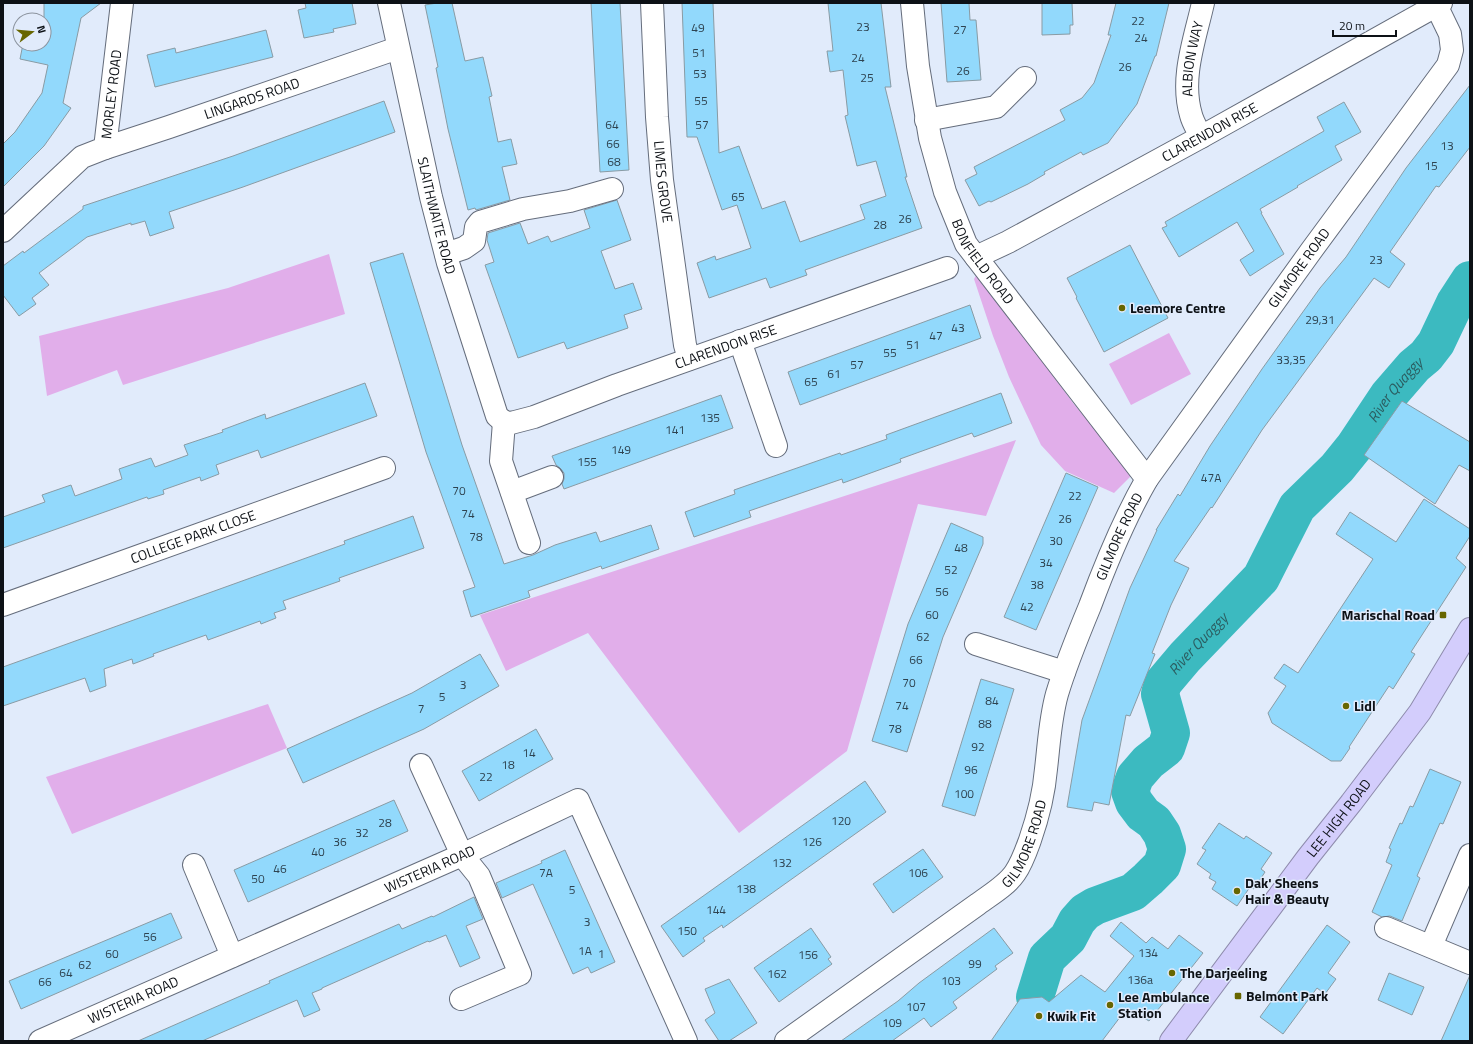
<svg xmlns="http://www.w3.org/2000/svg" width="1473" height="1044" viewBox="0 0 1473 1044" font-family="'Titillium Web',sans-serif">
<style>
.green{fill:#e1aeea}
.lines{fill:none;stroke-linecap:round;stroke-linejoin:round}
.river{stroke:#3cbac0;stroke-width:38}
.building{fill:#92d9fc;stroke:#899ba4}
.minor-casing{stroke:#656d7c;stroke-width:24}
.highway-casing{stroke:#8e8bac;stroke-width:24}
.minor{stroke:#fff;stroke-width:22}
.highway{stroke:#d3cdfc;stroke-width:22}
.poi-dot{fill:#676600;stroke:#e1ebfb;stroke-width:1.5}
.labels{text-anchor:middle;stroke-width:3;stroke-linejoin:round;paint-order:stroke}
.number-label{font-size:12px;fill:#2e4350}
.street-label{font-size:14px;fill:#0d1116;stroke:#e1ebfb}
.poi-label{font-size:14px;font-weight:bold;fill:#0d1116;stroke:#e1ebfb;text-anchor:start}
.water-label{font-size:15px;font-style:italic;fill:#2b5e61;stroke:#e1ebfb}
</style>
<rect width="100%" height="100%" fill="#e1ebfb"/>
<g class="green">
<path d="M329,254L345,314L123,385L117,370L47,396L39,336L228,288Z"/>
<path d="M978,272L1073,403L1133,474L1114,493L1065,471L1041,445L1009,377L993,336L974,279Z"/>
<path d="M1169,333L1191,374L1131,405L1109,364Z"/>
<path d="M1016,440L986,516L918,504L847,751L739,833L588,633L506,671L480,615Z"/>
<path d="M268,704L287,748L72,834L46,777Z"/>
</g>
<g class="lines">
<path class="river" id="s1" d="M1035,997L1047,958L1068,938L1077,921L1085,912L1095,906L1133,892L1148,879L1162,865L1167,849L1162,834L1154,822L1143,814L1134,802L1130,791L1135,777L1148,762L1166,748L1171,733L1160,694L1163,683L1185,657L1261,578L1297,507L1337,468L1354,447L1388,396L1414,366L1426,356L1436,343L1455,303L1470,280"/>
</g>
<g class="building">
<path d="M44,3H101L81,18L63,103L71,108L44,146L3,187V144L15,132L42,93L48,65L20,59L23,44H44Z"/>
<path d="M305,3H352L356,24L333,29L334,32L304,38L298,10L306,8Z"/>
<path d="M437,3H452L465,61L483,57L492,96L489,97L498,142L511,139L517,164L502,167L510,200L476,210L475,208L468,210L448,129L436,68L438,67L425,5Z"/>
<path d="M591,3H620L629,170L600,172Z"/>
<path d="M682,3H713L719,153L739,146L762,209L785,201L800,242L865,219L860,205L886,196L876,161L857,166L845,116L848,115L843,70L830,72L827,51H833L828,3H881L891,87H885L907,177H905L922,228L805,270L807,275L770,288L766,278L709,298L697,263L715,256L716,260L751,248L737,205L722,210L697,137H687Z"/>
<path d="M941,3H969L970,20H976L981,80L947,82Z"/>
<path d="M1042,3H1072L1073,25H1070V34L1042,35Z"/>
<path d="M1116,3H1169L1156,56H1155L1137,104L1108,143L1083,155L1081,152L1044,172L1045,174L1028,184L991,202L989,201L979,206L965,180L977,174L974,167L1065,120L1060,110L1082,98L1094,83L1111,35H1108Z"/>
<path d="M266,30L273,57L155,87L147,55L175,48L176,53Z"/>
<path d="M1470,85V147L1439,187L1436,186L1390,252L1405,264L1389,288L1374,278L1262,430L1212,508L1211,507L1174,561L1189,568L1171,605L1152,653L1155,654L1130,716L1126,715L1109,805L1094,802L1092,811L1067,807L1082,720L1130,588L1157,530H1156L1178,494L1180,496L1210,446L1262,369L1320,288L1346,257L1406,168Z"/>
<path d="M384,101L395,132L243,187L169,212L174,228L150,236L145,221L131,225V223L87,237L39,273L49,285L32,298L36,304L19,316L3,295V266L23,251L24,253L83,209V206L233,156Z"/>
<path d="M1344,102L1361,132L1335,146L1342,160L1297,186L1298,187L1260,209L1262,213H1261L1284,254L1250,276L1240,260L1254,251L1237,222L1179,257L1162,228L1167,226L1165,222L1324,131L1317,117Z"/>
<path d="M617,200L631,240L601,251L615,289L633,283L642,309L624,315L628,328L567,349L564,342L518,358L485,265L494,262L487,240L488,233L520,223L528,244L548,236L551,242L590,228L584,210Z"/>
<path d="M1130,245L1168,318L1104,352L1076,298L1077,297L1067,278Z"/>
<path d="M403,253L462,445L504,564L533,555L555,545L596,532L600,542L651,525L659,549L602,569L601,566L528,591L530,597L471,617L463,591L475,587L426,452L370,263Z"/>
<path d="M970,305L981,338L800,405L788,372Z"/>
<path d="M365,383L377,416L261,458L258,450L216,465L219,474L201,481L200,477L163,490L164,494L148,499L147,497L3,548V517L45,502L42,495L71,485L75,496L122,479L119,469L151,458L155,467L188,455L184,445L223,432L222,430L265,414L266,419Z"/>
<path d="M1001,393L1012,423L974,437L972,433L900,459L901,462L843,483L842,479L749,511L751,517L694,537L685,512L735,494L734,490L840,453L841,455L887,439L886,435Z"/>
<path d="M721,395L733,428L564,489L562,484L564,479V473L560,468L556,465L552,456Z"/>
<path d="M1402,401L1470,442V471L1459,465L1435,504L1364,455Z"/>
<path d="M1066,473L1098,487L1036,630L1004,617Z"/>
<path d="M1424,499L1470,529V536L1456,558L1466,567L1411,652L1415,654L1393,689L1389,686L1349,747L1350,748L1341,761H1331L1272,723L1268,713L1286,686L1274,678L1284,664L1298,673L1373,559L1336,534L1350,512L1396,542Z"/>
<path d="M413,516L424,548L339,578L340,581L283,601L286,609L274,613L276,618L261,624L260,621L208,640L206,635L153,654L154,656L133,664L132,659L104,669L106,686L90,692L85,678L3,706V667L345,544L344,541Z"/>
<path d="M951,523L983,537V544L943,637L907,752L872,741L908,624Z"/>
<path d="M480,654L499,686L424,729L303,783L287,749L412,693Z"/>
<path d="M981,679L1014,689L975,816L942,806Z"/>
<path d="M536,729L553,759L479,801L462,771Z"/>
<path d="M1430,769L1461,782L1443,824L1440,823L1417,876L1420,878L1402,921L1390,916L1382,917L1372,912L1392,865L1386,862L1391,849L1389,848L1400,823L1402,824L1410,806L1413,807Z"/>
<path d="M865,781L886,812L723,928L722,925L703,938L705,941L683,957L661,926Z"/>
<path d="M394,800L408,831L248,902L234,870Z"/>
<path d="M1219,823L1244,839L1246,836L1272,853L1261,869L1265,872L1254,889L1250,887L1237,906L1212,889L1216,882L1209,878L1211,874L1197,864L1206,850L1202,848Z"/>
<path d="M923,849L943,877L893,913L873,884Z"/>
<path d="M565,850L615,962L591,973L588,967L573,974L533,884L502,898L496,883L542,863L541,861Z"/>
<path d="M474,897L483,919L466,926L480,958L460,967L446,935L429,942L428,941L322,988V989L312,993L320,1010L304,1017L297,1000L202,1041H138L270,983L269,981L399,924L402,929L432,916L433,917Z"/>
<path d="M171,913L182,938L21,1009L9,981Z"/>
<path d="M1121,922L1146,943L1152,937L1168,949L1179,935L1203,953L1149,1021L1127,1008L1102,1041H991L1020,999L1042,997L1049,1002L1081,975L1105,992L1134,956L1110,936Z"/>
<path d="M1327,925L1350,942L1328,973L1336,979L1325,994L1317,988L1283,1034L1260,1017Z"/>
<path d="M811,928L831,957L828,959L832,964L779,1002L754,968Z"/>
<path d="M994,928L1013,953L995,966L997,969L953,1002L957,1008L931,1027L924,1018L892,1041H841L898,1001L919,983Z"/>
<path d="M1389,973L1424,987L1412,1015L1378,1000Z"/>
<path d="M1470,975V1041H1441L1449,1023Z"/>
<path d="M729,979L757,1023L729,1041H719L705,1020L715,1013L705,989Z"/>
</g>
<g class="lines">
<g class="minor-casing">
<g id="minor">
<path id="s2" d="M389,3L431,197L448,263L497,416L504,422"/>
<path id="s3" d="M652,3L657,117L662,180L685,345L689,359"/>
<path id="s4" d="M912,3L918,66L930,138L945,192L966,244L1147,479"/>
<path d="M926,120L996,107L1025,78"/>
<path id="s5" d="M1201,137C1198,130 1193,123 1191,115C1180,78 1195,39 1203,3"/>
<path id="s6" d="M105,148L169,127L398,48"/>
<path id="s7" d="M3,231L82,157L105,148L122,3"/>
<path d="M446,254L464,248L474,241L476,227L480,222L523,209L570,201L612,189"/>
<path id="s8" d="M976,257L1008,242L1201,137L1441,3"/>
<path d="M740,341L776,446"/>
<path id="s9" d="M504,422L511,423L534,417L617,385L947,268"/>
<path d="M504,422L501,461L529,543"/>
<path d="M512,492L552,477"/>
<path id="s10" d="M3,605L384,468"/>
<path d="M976,644L1064,672"/>
<path d="M421,765L462,855L479,876L520,974L461,999"/>
<path d="M194,865L232,956"/>
<path d="M1386,928L1470,963"/>
<path d="M1431,946L1470,855"/>
<path id="s11" d="M40,1041L462,855L578,800L686,1041"/>
<path id="s12" d="M786,1041L978,904C990,895 1006,886 1015,873C1022,863 1026,851 1030,840C1038,817 1044,793 1046,769C1049,744 1050,719 1057,694C1066,664 1078,635 1090,606C1106,563 1124,519 1147,479L1311,251L1448,65L1452,50L1450,34L1436,5"/>
</g>
</g>
<g class="highway-casing">
<g id="highway">
<path id="s13" d="M1171,1041L1308,857L1351,803L1420,712L1470,629"/>
</g>
</g>
<use href="#minor" class="minor"/>
<use href="#highway" class="highway"/>
</g>
<g class="poi-dot">
<circle cx="1122" cy="308" r="4"/>
<rect x="1439" y="611" width="8" height="8" rx="2"/>
<circle cx="1346" cy="706" r="4"/>
<circle cx="1237" cy="891" r="4"/>
<circle cx="1172" cy="973" r="4"/>
<rect x="1234" y="992" width="8" height="8" rx="2"/>
<circle cx="1110" cy="1005" r="4"/>
<circle cx="1039" cy="1016" r="4"/>
</g>
<g class="labels">
<g class="number-label">
<text x="1138" y="25">22</text>
<text x="863" y="31">23</text>
<text x="698" y="32">49</text>
<text x="960" y="34">27</text>
<text x="1141" y="42">24</text>
<text x="699" y="57">51</text>
<text x="858" y="62">24</text>
<text x="1125" y="71">26</text>
<text x="963" y="75">26</text>
<text x="700" y="78">53</text>
<text x="867" y="82">25</text>
<text x="701" y="105">55</text>
<text x="612" y="129">64</text>
<text x="702" y="129">57</text>
<text x="613" y="148">66</text>
<text x="1447" y="150">13</text>
<text x="614" y="166">68</text>
<text x="1431" y="170">15</text>
<text x="738" y="201">65</text>
<text x="905" y="223">26</text>
<text x="880" y="229">28</text>
<text x="1376" y="264">23</text>
<text x="1320" y="324">29,31</text>
<text x="958" y="332">43</text>
<text x="936" y="340">47</text>
<text x="913" y="349">51</text>
<text x="890" y="357">55</text>
<text x="1291" y="364">33,35</text>
<text x="857" y="369">57</text>
<text x="834" y="378">61</text>
<text x="811" y="386">65</text>
<text x="710" y="422">135</text>
<text x="675" y="434">141</text>
<text x="621" y="454">149</text>
<text x="587" y="466">155</text>
<text x="1211" y="482">47A</text>
<text x="459" y="495">70</text>
<text x="1075" y="500">22</text>
<text x="468" y="518">74</text>
<text x="1065" y="523">26</text>
<text x="476" y="541">78</text>
<text x="1056" y="545">30</text>
<text x="961" y="552">48</text>
<text x="1046" y="567">34</text>
<text x="951" y="574">52</text>
<text x="1037" y="589">38</text>
<text x="942" y="596">56</text>
<text x="1027" y="611">42</text>
<text x="932" y="619">60</text>
<text x="923" y="641">62</text>
<text x="916" y="664">66</text>
<text x="909" y="687">70</text>
<text x="463" y="689">3</text>
<text x="442" y="701">5</text>
<text x="992" y="705">84</text>
<text x="902" y="710">74</text>
<text x="421" y="713">7</text>
<text x="985" y="728">88</text>
<text x="895" y="733">78</text>
<text x="978" y="751">92</text>
<text x="529" y="757">14</text>
<text x="508" y="769">18</text>
<text x="971" y="774">96</text>
<text x="486" y="781">22</text>
<text x="964" y="798">100</text>
<text x="841" y="825">120</text>
<text x="385" y="827">28</text>
<text x="362" y="837">32</text>
<text x="340" y="846">36</text>
<text x="812" y="846">126</text>
<text x="318" y="856">40</text>
<text x="782" y="867">132</text>
<text x="280" y="873">46</text>
<text x="546" y="877">7A</text>
<text x="918" y="877">106</text>
<text x="258" y="883">50</text>
<text x="746" y="893">138</text>
<text x="572" y="894">5</text>
<text x="716" y="914">144</text>
<text x="587" y="926">3</text>
<text x="687" y="935">150</text>
<text x="150" y="941">56</text>
<text x="585" y="955">1A</text>
<text x="1148" y="957">134</text>
<text x="112" y="958">60</text>
<text x="601" y="958">1</text>
<text x="808" y="959">156</text>
<text x="975" y="968">99</text>
<text x="85" y="969">62</text>
<text x="66" y="977">64</text>
<text x="777" y="978">162</text>
<text x="1140" y="984">136a</text>
<text x="951" y="985">103</text>
<text x="45" y="986">66</text>
<text x="916" y="1011">107</text>
<text x="892" y="1027">109</text>
</g>
<g class="street-label">
<text dy="5" stroke="none"><textPath href="#s5" startOffset="81">ALBION WAY</textPath></text>
<text dy="5" stroke="none"><textPath href="#s7" startOffset="187">MORLEY ROAD</textPath></text>
<text dy="5" stroke="none"><textPath href="#s6" startOffset="155">LINGARDS ROAD</textPath></text>
<text dy="5" stroke="none"><textPath href="#s8" startOffset="265">CLARENDON RISE</textPath></text>
<text dy="5" stroke="none"><textPath href="#s3" startOffset="179">LIMES GROVE</textPath></text>
<text dy="5" stroke="none"><textPath href="#s2" startOffset="218">SLAITHWAITE ROAD</textPath></text>
<text dy="5" stroke="none"><textPath href="#s4" startOffset="272">BONFIELD ROAD</textPath></text>
<text dy="5" stroke="none"><textPath href="#s12" startOffset="963">GILMORE ROAD</textPath></text>
<text dy="5" stroke="none"><textPath href="#s9" startOffset="235">CLARENDON RISE</textPath></text>
<text dy="5" stroke="none"><textPath href="#s12" startOffset="639">GILMORE ROAD</textPath></text>
<text dy="5" stroke="none"><textPath href="#s10" startOffset="202">COLLEGE PARK CLOSE</textPath></text>
<text dy="5" stroke="none"><textPath href="#s13" startOffset="279">LEE HIGH ROAD</textPath></text>
<text dy="5" stroke="none"><textPath href="#s12" startOffset="315">GILMORE ROAD</textPath></text>
<text dy="5" stroke="none"><textPath href="#s11" startOffset="426">WISTERIA ROAD</textPath></text>
<text dy="5" stroke="none"><textPath href="#s11" startOffset="102">WISTERIA ROAD</textPath></text>
</g>
<g class="poi-label">
<text x="1130" y="313">Leemore Centre</text>
<text x="1435" y="620" text-anchor="end">Marischal Road</text>
<text x="1354" y="711">Lidl</text>
<text x="1245" y="888">Dak' Sheens<tspan x="1245" dy="16">Hair &amp; Beauty</tspan></text>
<text x="1180" y="978">The Darjeeling</text>
<text x="1246" y="1001">Belmont Park</text>
<text x="1118" y="1002">Lee Ambulance<tspan x="1118" dy="16">Station</tspan></text>
<text x="1047" y="1021">Kwik Fit</text>
</g>
<g class="water-label">
<text dy="5" stroke="none"><textPath href="#s1" startOffset="782">River Quaggy</textPath></text>
<text dy="5" stroke="none"><textPath href="#s1" startOffset="458">River Quaggy</textPath></text>
</g>
</g>
<rect width="1473" height="1044" fill="none" stroke="#0d1116" stroke-width="8"/>
<g transform="translate(32 32) rotate(74)"><circle r="19" fill="#e1ebfb" stroke="#8c949f"/>
<path d="M0-3L7 15L0 10L-7 15Z" fill="#676600"/>
<text y="-6" font-size="11" font-weight="bold" text-anchor="middle" fill="#0d1116">N</text>
</g>
<path d="M1333 30v6h63v-6" fill="none" stroke="#0d1116" stroke-width="2"/>
<text x="1339" y="30" font-size="12" fill="#0d1116" stroke="#e1ebfb" stroke-width="3" paint-order="stroke">20 m</text>
</svg>
